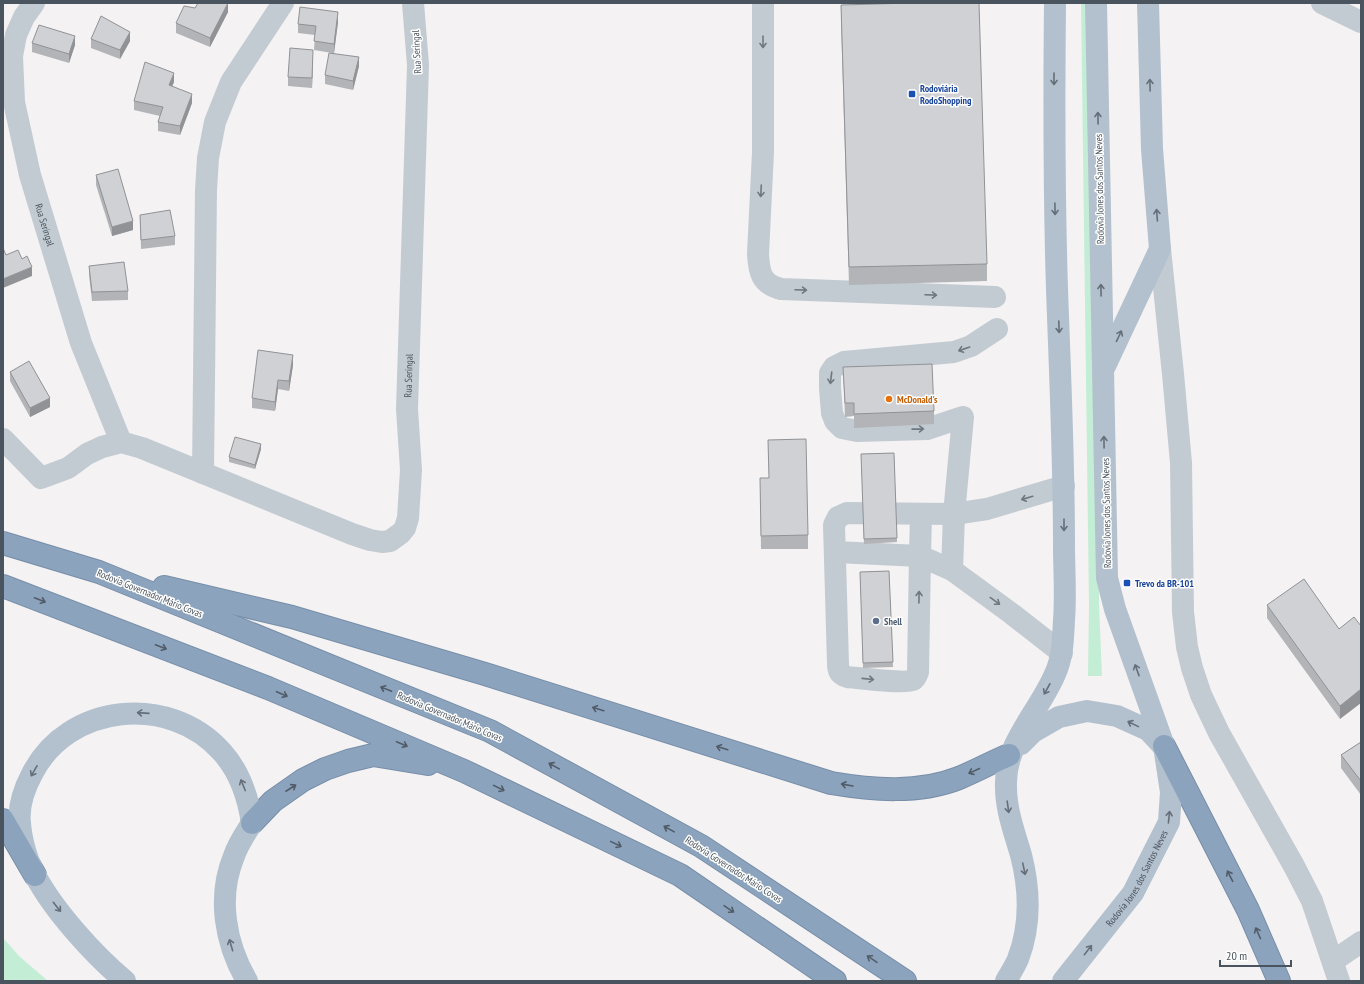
<svg xmlns="http://www.w3.org/2000/svg" width="1364" height="984" viewBox="0 0 1364 984" font-family="'PT Sans Narrow',sans-serif">
<style>
.green{fill:#c3eed5}
.lines{fill:none;stroke-linecap:round;stroke-linejoin:round}
.highway-casing{stroke:#778ea9;stroke-width:24}
.minor{stroke:#c3cbd2;stroke-width:22}
.major{stroke:#b3c0ce;stroke-width:22}
.highway{stroke:#8ca3bd;stroke-width:22}
.wall{fill:#b2b4b7}
.shaded-wall{fill:#919295}
.building{fill:#cfd1d5;stroke:#919295}
.oneway{stroke:#6e7881}
.oneway2{stroke:#646f7a}
.oneway3{stroke:#515c68}
.transit-dot{fill:#1a4fb4;stroke:#fff;stroke-width:1.5}
.food-dot{fill:#e8710a;stroke:#fff;stroke-width:1.5}
.service-dot{fill:#5c6f8a;stroke:#fff;stroke-width:1.5}
.labels{text-anchor:middle;stroke-width:3;stroke-linejoin:round;paint-order:stroke}
.street-label{font-size:10px;fill:#4a545e;stroke:#fff}
.transit-label{font-size:10px;font-weight:bold;fill:#164399;stroke:#fff;text-anchor:start}
.food-label{font-size:10px;font-weight:bold;fill:#c56008;stroke:#fff;text-anchor:start}
.service-label{font-size:10px;font-weight:bold;fill:#4e5e75;stroke:#fff;text-anchor:start}
</style>
<rect width="100%" height="100%" fill="#f4f2f2"/>
<g class="green">
<path d="M1081,3H1095L1099,605L1102,676H1088L1089,605Z"/>
<path d="M3,938L19,956L48,981H3Z"/>
</g>
<g class="lines">
<g class="highway-casing">
<g id="highway">
<path d="M3,543L99,572L490,731L701,846L905,981"/>
<path d="M3,586L268,688L464,771L680,875L835,981"/>
<path d="M164,587L292,617L485,674L831,783C872,790 919,794 959,778C976,771 992,762 1009,755"/>
<path d="M1164,746L1248,910L1279,981"/>
<path d="M3,820L35,875"/>
<path d="M252,823L273,801L303,780L325,769L348,761L373,755L428,764"/>
</g>
</g>
<g class="minor">
<path id="s1" d="M34,3L24,17L16,35L12,56L14,102L30,175L81,343L121,442"/>
<path d="M763,3V152L758,254C759,272 761,284 781,289L995,297"/>
<path d="M1322,3L1361,22"/>
<path d="M1160,249L1173,374L1181,463L1183,612L1187,647L1192,668L1201,695L1219,733L1294,866L1312,901L1339,981"/>
<path id="s2" d="M3,439L41,478L68,468L87,454L102,447L121,442L142,448L352,534L370,540L382,542L390,541L401,533L405,528L408,518L411,470L407,409L418,65L413,3"/>
<path d="M203,473L206,190L208,158L215,122L231,82L283,3"/>
<path d="M836,552L920,556L921,514"/>
<path d="M952,570L954,514L963,417L927,429L857,431L842,428L835,421L832,413L830,388V373L834,367L844,362L954,352L971,346L997,329"/>
<path d="M1062,653L1012,614L952,570L920,556L918,672C917,675 916,678 913,680C905,684 859,678 847,677C840,674 838,672 838,664L834,525L838,517L847,513L954,514L987,509L1064,486"/>
<path d="M1333,961L1361,942"/>
</g>
<g class="major">
<path d="M1105,366L1160,249L1152,149L1148,3"/>
<path d="M1021,744L1033,732L1059,717L1087,711L1117,716L1148,730L1163,746"/>
<path d="M125,981C94,955 54,911 35,875C27,861 21,839 20,823C18,806 24,789 32,774C68,703 170,693 222,752C240,772 248,796 252,823C245,834 238,844 234,856C217,897 225,943 247,981"/>
<path d="M1006,981C1010,974 1015,966 1018,959C1031,925 1030,890 1021,855C1014,831 1005,808 1006,782C1006,742 1040,710 1055,674C1063,657 1063,638 1064,620C1066,595 1064,570 1064,545C1064,459 1060,374 1057,289C1054,194 1054,98 1055,3"/>
<path id="s3" d="M1063,981L1133,893L1169,822L1171,792L1164,746L1115,609L1107,578L1096,3"/>
</g>
<use href="#highway" class="highway"/>
</g>
<g class="wall">
<path d="M841,5L987,264V281L849,285L841,22Z"/>
<path d="M228,12L210,47L176,33V23Z"/>
<path d="M338,22L334,53L359,66L353,90L325,84V75L332,53L314,50L315,35L298,33V24Z"/>
<path d="M91,39L130,41L120,59L91,48Z"/>
<path d="M32,43L75,45L69,63L32,52Z"/>
<path d="M313,59L312,88L288,86V77Z"/>
<path d="M174,82L172,86L192,103L180,135L158,131V122L160,116L134,110V101Z"/>
<path d="M96,175L133,230L112,236L96,185Z"/>
<path d="M140,215L175,236V245L141,249Z"/>
<path d="M89,266L128,291V300L92,301L89,275Z"/>
<path d="M293,365L289,391L278,389L275,411L252,408V398Z"/>
<path d="M843,367L934,411V424L854,428V416L845,417Z"/>
<path d="M10,372L50,407L30,417L10,381Z"/>
<path d="M768,440L808,535V549H761L760,492L769,478Z"/>
<path d="M261,449L255,469L229,462V457Z"/>
<path d="M894,453L897,542L864,544L861,454Z"/>
<path d="M889,571L893,667L863,668L860,572Z"/>
<path d="M1267,605L1339,629L1361,626L1340,719L1267,618Z"/>
<path d="M1361,742V795L1341,768V755Z"/>
</g>
<g class="shaded-wall">
<path d="M228,3V12L210,47V38Z"/>
<path d="M338,12V22L334,53V44Z"/>
<path d="M130,32V41L120,59V50Z"/>
<path d="M75,36V45L69,63V54Z"/>
<path d="M313,50V59L312,88V78Z"/>
<path d="M359,57V66L353,90V81Z"/>
<path d="M174,73V82L169,94V85Z"/>
<path d="M192,94V103L180,135V126Z"/>
<path d="M133,221V230L112,236V227Z"/>
<path d="M32,267V276L3,288V279Z"/>
<path d="M293,355V365L289,391V381Z"/>
<path d="M278,380V389L275,411V402Z"/>
<path d="M50,398V407L30,417V408Z"/>
<path d="M261,444V449L255,469V465Z"/>
<path d="M1361,689V703L1340,719V706Z"/>
</g>
<g class="building">
<path d="M198,3H228L210,38L176,23L184,6L195,8Z"/>
<path d="M911,3H979L987,264L849,267L841,5Z"/>
<path d="M300,7L338,12L334,44L314,41L316,26L298,24Z"/>
<path d="M101,16L130,32L120,50L91,39Z"/>
<path d="M39,25L75,36L69,54L32,43Z"/>
<path d="M290,48L313,50L312,78L288,77Z"/>
<path d="M329,53L359,57L353,81L325,75Z"/>
<path d="M145,62L174,73L169,85L192,94L180,126L158,122L163,107L134,101Z"/>
<path d="M118,169L133,221L112,227L96,175Z"/>
<path d="M170,210L175,236L141,240L140,215Z"/>
<path d="M3,248L6,255L18,250L22,259L27,256L32,267L3,279Z"/>
<path d="M124,262L128,291L92,292L89,266Z"/>
<path d="M258,350L293,355L289,381L278,380L275,402L252,398Z"/>
<path d="M29,361L50,398L30,408L10,372Z"/>
<path d="M932,364L934,411L854,414V403H845L843,367Z"/>
<path d="M235,437L261,444L255,465L229,457Z"/>
<path d="M806,439L808,535L761,536L760,478H769L768,440Z"/>
<path d="M894,453L897,538L864,539L861,454Z"/>
<path d="M889,571L893,662L863,663L860,572Z"/>
<path d="M1304,579L1339,629L1354,617L1361,626V689L1340,706L1267,605Z"/>
<path d="M1361,742V781L1341,755Z"/>
</g>
<defs><path id="oneway-shaft" d="M-6 0H5M1.5-3L5.5 0L1.5 3" fill="none" stroke-width="1.6" stroke-linecap="round" stroke-linejoin="round"/></defs>
<g class="oneway">
<use href="#oneway-shaft" transform="translate(763 42) rotate(90)"/>
<use href="#oneway-shaft" transform="translate(761 191) rotate(93)"/>
<use href="#oneway-shaft" transform="translate(801 290) rotate(2)"/>
<use href="#oneway-shaft" transform="translate(931 295) rotate(2)"/>
<use href="#oneway-shaft" transform="translate(964 349) rotate(161)"/>
<use href="#oneway-shaft" transform="translate(831 378) rotate(97)"/>
<use href="#oneway-shaft" transform="translate(918 429) rotate(-1)"/>
<use href="#oneway-shaft" transform="translate(1027 498) rotate(164)"/>
<use href="#oneway-shaft" transform="translate(919 597) rotate(-89)"/>
<use href="#oneway-shaft" transform="translate(995 601) rotate(36)"/>
<use href="#oneway-shaft" transform="translate(868 679) rotate(6)"/>
</g>
<g class="oneway2">
<use href="#oneway-shaft" transform="translate(1054 79) rotate(90)"/>
<use href="#oneway-shaft" transform="translate(1150 85) rotate(-91)"/>
<use href="#oneway-shaft" transform="translate(1098 118) rotate(-91)"/>
<use href="#oneway-shaft" transform="translate(1055 209) rotate(89)"/>
<use href="#oneway-shaft" transform="translate(1157 215) rotate(-94)"/>
<use href="#oneway-shaft" transform="translate(1101 290) rotate(-91)"/>
<use href="#oneway-shaft" transform="translate(1059 327) rotate(88)"/>
<use href="#oneway-shaft" transform="translate(1119 336) rotate(-65)"/>
<use href="#oneway-shaft" transform="translate(1104 442) rotate(-91)"/>
<use href="#oneway-shaft" transform="translate(1064 525) rotate(90)"/>
<use href="#oneway-shaft" transform="translate(1137 670) rotate(-110)"/>
<use href="#oneway-shaft" transform="translate(1047 689) rotate(119)"/>
<use href="#oneway-shaft" transform="translate(143 713) rotate(-176)"/>
<use href="#oneway-shaft" transform="translate(1133 724) rotate(-154)"/>
<use href="#oneway-shaft" transform="translate(34 771) rotate(120)"/>
<use href="#oneway-shaft" transform="translate(243 785) rotate(-112)"/>
<use href="#oneway-shaft" transform="translate(1008 807) rotate(82)"/>
<use href="#oneway-shaft" transform="translate(1169 817) rotate(-84)"/>
<use href="#oneway-shaft" transform="translate(1024 869) rotate(78)"/>
<use href="#oneway-shaft" transform="translate(57 907) rotate(52)"/>
<use href="#oneway-shaft" transform="translate(231 945) rotate(-106)"/>
<use href="#oneway-shaft" transform="translate(1088 950) rotate(-52)"/>
</g>
<g class="oneway3">
<use href="#oneway-shaft" transform="translate(40 600) rotate(21)"/>
<use href="#oneway-shaft" transform="translate(161 647) rotate(21)"/>
<use href="#oneway-shaft" transform="translate(386 689) rotate(-158)"/>
<use href="#oneway-shaft" transform="translate(282 694) rotate(23)"/>
<use href="#oneway-shaft" transform="translate(598 709) rotate(-163)"/>
<use href="#oneway-shaft" transform="translate(402 744) rotate(23)"/>
<use href="#oneway-shaft" transform="translate(722 748) rotate(-163)"/>
<use href="#oneway-shaft" transform="translate(554 766) rotate(-151)"/>
<use href="#oneway-shaft" transform="translate(974 771) rotate(155)"/>
<use href="#oneway-shaft" transform="translate(847 785) rotate(-170)"/>
<use href="#oneway-shaft" transform="translate(291 788) rotate(-33)"/>
<use href="#oneway-shaft" transform="translate(499 788) rotate(26)"/>
<use href="#oneway-shaft" transform="translate(669 829) rotate(-151)"/>
<use href="#oneway-shaft" transform="translate(616 844) rotate(26)"/>
<use href="#oneway-shaft" transform="translate(1230 876) rotate(-117)"/>
<use href="#oneway-shaft" transform="translate(729 909) rotate(34)"/>
<use href="#oneway-shaft" transform="translate(1258 933) rotate(-114)"/>
<use href="#oneway-shaft" transform="translate(872 959) rotate(-146)"/>
</g>
<g class="transit-dot">
<rect x="908" y="90" width="8" height="8" rx="2"/>
<rect x="1123" y="579" width="8" height="8" rx="2"/>
</g>
<circle class="food-dot" cx="889" cy="399" r="4"/>
<circle class="service-dot" cx="876" cy="621" r="4"/>
<g class="labels">
<g class="street-label">
<text transform="translate(416 52) rotate(-93)" y="4">Rua Seringal</text>
<text transform="translate(1099 189) rotate(-91)" y="4">Rodovia Jones dos Santos Neves</text>
<text dy="4" stroke="none"><textPath href="#s1" startOffset="231">Rua Seringal</textPath></text>
<text dy="4" stroke="none"><textPath href="#s2" startOffset="604">Rua Seringal</textPath></text>
<text transform="translate(1106 513) rotate(-91)" y="4">Rodovia Jones dos Santos Neves</text>
<text transform="translate(150 593) rotate(22)" y="4">Rodovia Governador Mário Covas</text>
<text transform="translate(450 716) rotate(23)" y="4">Rodovia Governador Mário Covas</text>
<text transform="translate(734 869) rotate(33)" y="4">Rodovia Governador Mário Covas</text>
<text dy="4" stroke="none"><textPath href="#s3" startOffset="127">Rodovia Jones dos Santos Neves</textPath></text>
</g>
<g class="transit-label">
<text x="920" y="92">Rodoviária<tspan x="920" dy="12">RodoShopping</tspan></text>
<text x="1135" y="587">Trevo da BR-101</text>
</g>
<g class="food-label">
<text x="897" y="403">McDonald's</text>
</g>
<g class="service-label">
<text x="884" y="625">Shell</text>
</g>
</g>
<rect width="1364" height="984" fill="none" stroke="#4a545e" stroke-width="8"/>
<path d="M1220 960v6h71v-6" fill="none" stroke="#4a545e" stroke-width="2"/>
<text x="1226" y="960" font-size="12" fill="#4a545e" stroke="#ffffff" stroke-width="3" paint-order="stroke">20 m</text>
</svg>
